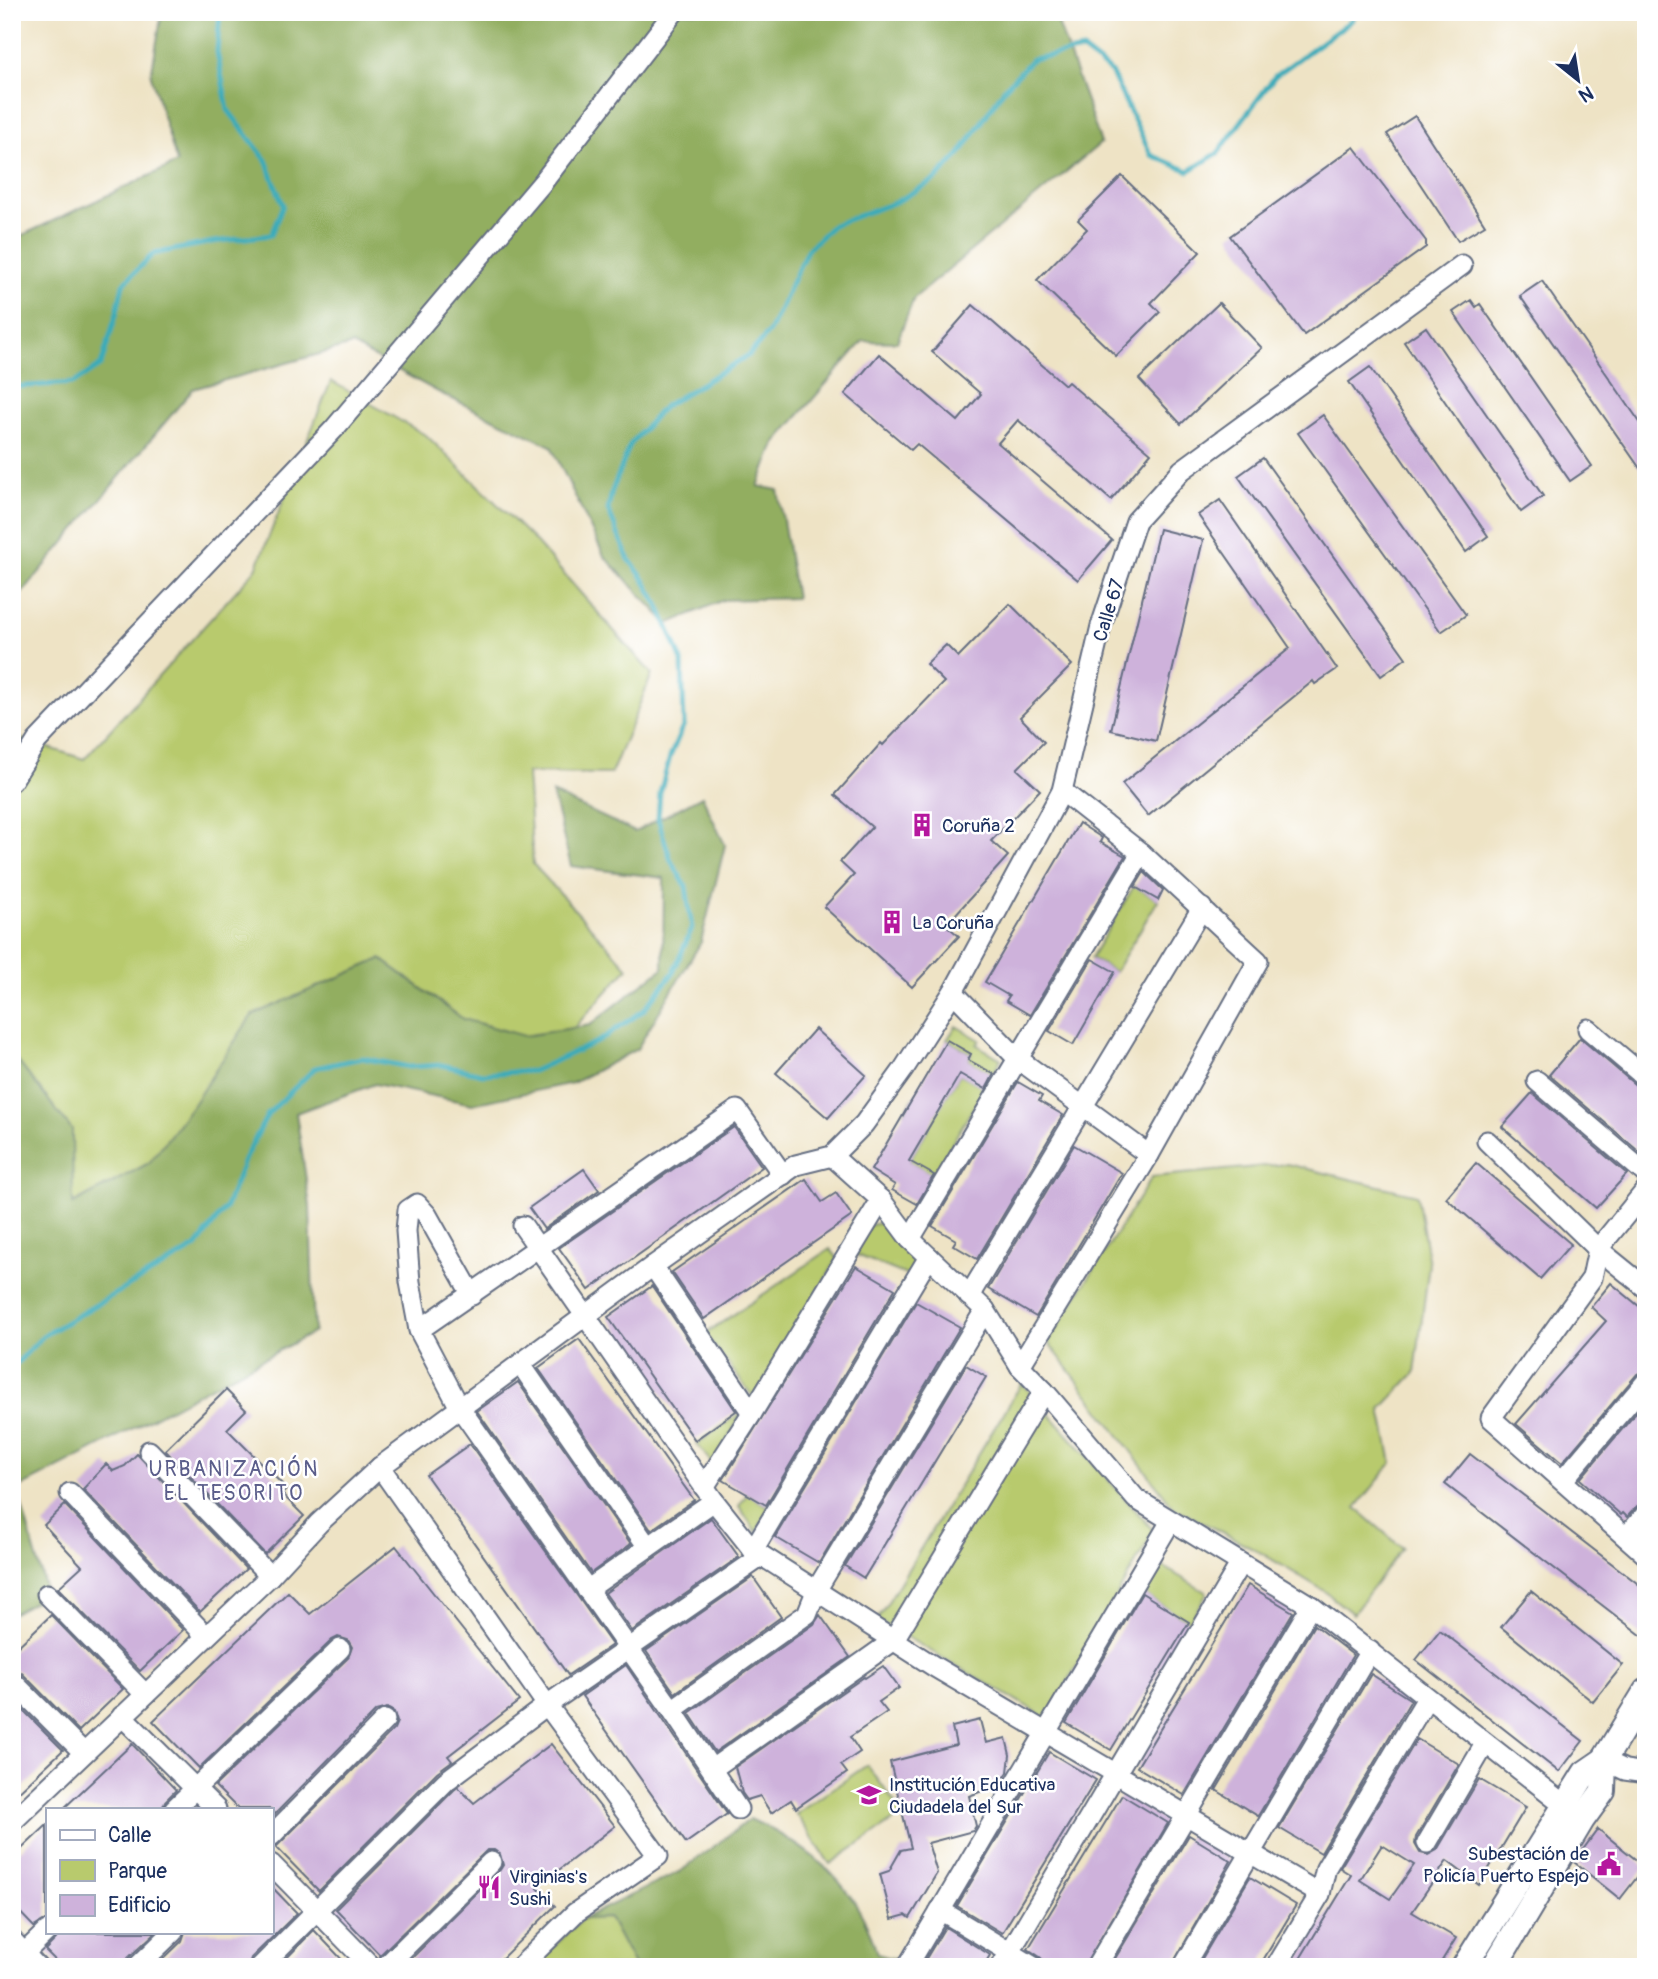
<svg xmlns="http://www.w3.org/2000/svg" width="1658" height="1979" viewBox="0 0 1658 1979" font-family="Pangolin,sans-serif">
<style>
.green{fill:#b8ca6d;stroke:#6a7c66;stroke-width:2}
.forest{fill:#92ae60;stroke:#566e5f;stroke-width:2}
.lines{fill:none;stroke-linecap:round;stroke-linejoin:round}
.stream{stroke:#3babb9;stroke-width:5}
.building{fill:#ceb2db;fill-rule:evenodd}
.minor-casing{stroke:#656e82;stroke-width:23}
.major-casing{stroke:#656e82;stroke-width:28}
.minor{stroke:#fff;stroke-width:19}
.major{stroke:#fff;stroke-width:24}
.labels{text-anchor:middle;stroke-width:5;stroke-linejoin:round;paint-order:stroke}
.street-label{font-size:19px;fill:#1b2f5e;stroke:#fff}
.poi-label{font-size:19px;fill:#1b2f5e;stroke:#fff;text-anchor:start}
.neighbourhood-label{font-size:21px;letter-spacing:2px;fill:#5a5d8a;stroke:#fff}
</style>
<rect width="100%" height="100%" fill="#fff"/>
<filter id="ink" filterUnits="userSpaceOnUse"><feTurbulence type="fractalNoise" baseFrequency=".0143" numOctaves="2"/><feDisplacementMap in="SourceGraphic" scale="14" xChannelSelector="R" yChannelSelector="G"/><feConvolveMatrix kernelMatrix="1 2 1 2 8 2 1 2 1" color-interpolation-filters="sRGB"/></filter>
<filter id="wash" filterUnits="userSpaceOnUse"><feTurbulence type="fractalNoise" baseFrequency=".00686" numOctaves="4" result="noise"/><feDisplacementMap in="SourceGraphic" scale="28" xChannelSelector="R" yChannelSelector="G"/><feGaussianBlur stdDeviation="1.57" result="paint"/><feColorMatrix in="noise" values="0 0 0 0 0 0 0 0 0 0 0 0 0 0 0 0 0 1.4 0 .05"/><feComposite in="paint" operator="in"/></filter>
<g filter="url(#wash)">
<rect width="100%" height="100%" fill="#eee3c5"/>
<g class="green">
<path d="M331,381L427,436L532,538L652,674L611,774L527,773L533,864L628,968L574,1028L524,1036L463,1019L381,959L190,1109L149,1163L72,1205V1130L12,1054V736L84,759L256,569Z"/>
<path d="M1134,886L1158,900L1115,972L1091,958Z"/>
<path d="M956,1026L980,1040L977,1045L1001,1059L993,1074L968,1060L971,1054L947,1040Z"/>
<path d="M960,1074L985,1088L933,1175L909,1161L929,1127L905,1112L913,1098L937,1112Z"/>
<path d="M1287,1164L1417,1195L1429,1264L1415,1373L1381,1409L1392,1463L1356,1508L1402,1548L1353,1614L1323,1590L1251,1547L1174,1508L1048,1342L1152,1177Z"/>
<path d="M879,1223L919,1261L911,1277L852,1253L870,1225Z"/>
<path d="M830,1249L838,1258L754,1398L705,1334Z"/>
<path d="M1022,1383L1154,1531L1047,1718L877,1620Z"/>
<path d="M744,1410L713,1465L697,1444Z"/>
<path d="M747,1494L771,1508L756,1532L739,1506Z"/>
<path d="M1157,1563L1207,1593L1189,1622L1140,1592Z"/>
<path d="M867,1765L903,1814L830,1864L796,1814Z"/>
<path d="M609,1918L635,1967H533L582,1919Z"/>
</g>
<g class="forest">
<path d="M162,12H1054L1101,143L914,298L897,342L863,341L776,442L758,486L778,490L796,598L723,600L668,624L604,556L551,446L440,393L352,345L193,389L12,605V240L177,163L151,76Z"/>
<path d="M552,793L635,832L702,796L725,845L701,942L637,1049L573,1083L472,1104L375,1084L296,1113L310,1206L314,1332C215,1384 117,1438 17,1489L47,1594L12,1614V1054L72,1130L73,1204L149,1163L190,1109L252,1015L381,959L463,1019L524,1036L590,1025L663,968L664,878L571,866Z"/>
<path d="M750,1819C812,1847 859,1887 877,1954L904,1961L900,1967H635L609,1918L582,1919L681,1871Z"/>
</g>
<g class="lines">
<g class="stream">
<path d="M12,387L74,383L101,365L117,312L123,284L153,254L213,242L271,235L283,205L266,160L228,110L217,52L220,12"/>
<path d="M12,1368L44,1335L196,1247L226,1207L245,1158L268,1114L315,1068L362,1058L409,1067L442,1065L482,1074L533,1071L599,1041L643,1011L673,973L692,928L686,886L671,861L658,819L660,793L670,757L684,724L682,661L659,606L643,578L628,558L608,510L612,491L630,445L663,407L749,355L769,332L807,250L833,225L896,202L936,179L960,154L1004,89L1032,59L1083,50L1111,72L1151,155L1189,171L1218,153L1275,76L1352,20L1356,12"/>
</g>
</g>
<g id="blocks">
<g class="building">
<path d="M1415,116L1485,225L1458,241L1387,134Z"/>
<path d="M1354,147L1426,241V247L1304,335L1230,236Z"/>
<path d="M1122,176L1200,252L1151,303L1160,312L1116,356L1037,280L1087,229L1078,220Z"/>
<path d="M1542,281L1646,431V477L1520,296Z"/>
<path d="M1471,300L1476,307L1480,304L1592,466L1570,481L1453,312Z"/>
<path d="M1219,303L1262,348L1181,424L1139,379Z"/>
<path d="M973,305L1065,385L1068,382L1151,453L1111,500L1018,420L998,443L1112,540L1078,580L917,444L911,450L845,394L879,354L958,421L981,394L932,352Z"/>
<path d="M1426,327L1543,496L1521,512L1404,342Z"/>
<path d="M1370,367L1488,536L1466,552L1349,382Z"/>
<path d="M1323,415L1466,615L1441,632L1298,433Z"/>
<path d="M1263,458L1406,658L1381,676L1238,476Z"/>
<path d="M1220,500L1337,669L1315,684L1313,681L1148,816L1122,784L1290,648L1198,515Z"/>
<path d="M1159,529L1203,540L1156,741L1111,730Z"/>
<path d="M1010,604L1072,665L1020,717L1044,742L1017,769L1040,790L991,841L1008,856L946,925L959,936L912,987L824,907L854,875L840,862L872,827L835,795L881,743L883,745L944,682L926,664L946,645L958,657Z"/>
<path d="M1079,823L1102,838L1100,842L1125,856L1030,1015L1006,1001L1009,996L985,982Z"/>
<path d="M1144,872L1163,890L1158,900L1135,887Z"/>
<path d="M1092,959L1115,972L1073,1045L1049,1031Z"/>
<path d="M815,1029L866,1075L828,1118L776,1073Z"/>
<path d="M1580,1038L1646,1094V1152L1643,1155L1549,1075Z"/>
<path d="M947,1040L971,1054L968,1060L994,1074L986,1089L960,1074L909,1161L934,1175L917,1204L892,1190L895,1185L871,1170Z"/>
<path d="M1018,1082L1042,1096L1039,1101L1063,1115L977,1259L953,1245L956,1240L932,1226Z"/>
<path d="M1532,1093L1627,1174L1596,1208L1502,1127Z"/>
<path d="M734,1127L762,1167L589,1290L559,1248Z"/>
<path d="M1074,1145L1122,1173L1036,1317L988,1289Z"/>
<path d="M1476,1163L1571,1244L1540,1279L1446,1198Z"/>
<path d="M584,1169L599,1190L544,1229L529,1208Z"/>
<path d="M806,1179L822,1202L836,1193L852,1216L704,1319L672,1272Z"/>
<path d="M856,1266L895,1289L766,1505L723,1480Z"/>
<path d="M1611,1283L1646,1312V1370L1637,1374L1562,1463L1516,1424L1606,1321L1591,1307Z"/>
<path d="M652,1286L736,1411L695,1440L608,1317Z"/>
<path d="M916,1302L960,1327L819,1563L775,1537Z"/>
<path d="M579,1339L694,1500L651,1530L538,1368Z"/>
<path d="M966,1365L986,1377L864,1578L845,1566Z"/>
<path d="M518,1382L631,1544L591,1573L477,1411Z"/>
<path d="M226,1390L246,1410L227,1429L287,1489L282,1494L304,1516L265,1554L165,1450Z"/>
<path d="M1646,1401V1502L1637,1506L1627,1517L1623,1513L1621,1515L1580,1479Z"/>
<path d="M470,1444L612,1645L568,1675L426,1475Z"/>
<path d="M137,1454L246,1569L200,1612L83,1489L106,1464L113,1471L125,1466Z"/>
<path d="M1470,1454L1646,1590V1639L1445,1484Z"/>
<path d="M65,1505L183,1630L140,1671L58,1588L82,1566L44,1525Z"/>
<path d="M711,1518L739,1557L632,1631L605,1593Z"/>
<path d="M396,1546L519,1701L448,1756L452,1761L437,1772L319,1891L276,1847L394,1729L397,1722L394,1712L387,1708L376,1711L271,1818V1809H238L215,1786L348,1658L352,1647L348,1640L338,1637L332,1640L199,1768L153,1721L288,1592L310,1614Z"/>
<path d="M753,1577L781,1617L675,1693L646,1651Z"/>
<path d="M1248,1585L1293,1612L1184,1795L1137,1767Z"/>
<path d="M1531,1591L1623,1665L1593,1702L1501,1627Z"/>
<path d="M1142,1593L1189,1622L1111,1750L1066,1723Z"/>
<path d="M51,1615L123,1689L79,1731L21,1672L12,1669V1652Z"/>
<path d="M820,1615L850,1657L715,1752L689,1713L814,1624Z"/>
<path d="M1314,1625L1353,1655L1258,1816L1216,1790Z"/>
<path d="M1440,1630L1583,1741L1559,1772L1416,1660Z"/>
<path d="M626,1665L727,1814L686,1843L582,1696Z"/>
<path d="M883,1666L899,1688L879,1702L887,1712L850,1737L860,1752L841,1765L847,1773L796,1808L791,1800L771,1813L760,1796L747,1800L742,1793L735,1767L864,1677L865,1678Z"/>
<path d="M1371,1674L1411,1700L1321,1853L1279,1828Z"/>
<path d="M12,1699L63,1750L12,1798Z"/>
<path d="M980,1720L986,1743L1006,1738L1010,1755L1008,1772L1003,1780L993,1787L969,1796L976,1826L973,1831L928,1843L937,1873L910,1918L906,1915L892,1919L880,1874L889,1871L901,1850L911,1848L890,1762L956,1745L952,1727Z"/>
<path d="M1417,1739L1459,1764L1416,1837L1415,1844L1420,1853L1428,1855L1437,1850L1479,1779L1526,1807L1479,1885L1447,1861L1412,1912L1456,1938L1438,1967H1295L1351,1875L1340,1868ZM1382,1845L1414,1865L1390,1899L1360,1880Z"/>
<path d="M132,1744L176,1790L165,1801L162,1809H63Z"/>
<path d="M551,1744L615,1826L537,1887L555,1906L493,1967H403L500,1870L503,1865L500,1854L494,1850H487L380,1955L336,1909L454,1790L458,1787L474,1803Z"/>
<path d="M1049,1752L1096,1780L1002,1933L957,1906Z"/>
<path d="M1122,1795L1168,1823L1084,1967H1050L1040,1957L1028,1949Z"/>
<path d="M47,1825V1919L34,1927L12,1904V1858Z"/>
<path d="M1598,1829L1645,1867L1620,1899L1574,1862Z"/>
<path d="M1189,1835L1231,1861L1171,1967H1110Z"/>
<path d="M1250,1877L1296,1905L1259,1967H1197Z"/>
<path d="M271,1886L297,1913L251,1958L248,1967H155L182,1941L185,1932H271Z"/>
<path d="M945,1927L990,1955L983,1967H921Z"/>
<path d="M314,1930L349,1967H278Z"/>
<path d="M59,1932H156L128,1958L125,1967H62L45,1950L56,1939Z"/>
</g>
</g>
</g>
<g filter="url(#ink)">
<use href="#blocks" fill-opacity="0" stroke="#656e82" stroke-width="2"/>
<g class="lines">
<g class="minor-casing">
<g id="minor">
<path d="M12,781L37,741L334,429L543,182L674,12"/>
<path d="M953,992L1018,1059L1149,1155"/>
<path d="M1588,1029L1646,1078"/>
<path d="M1537,1081L1646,1174"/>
<path d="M1487,1141L1598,1249L1646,1288"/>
<path d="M832,1156L881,1200L910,1239L985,1310L1020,1366L1044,1391L1136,1499L1311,1606L1566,1806"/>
<path d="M1646,1190L1598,1249L1592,1278L1491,1418L1646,1555"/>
<path d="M523,1226L714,1501L753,1550L935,1667L1320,1894"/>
<path d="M910,1239L1141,853"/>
<path d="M653,1266L752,1413"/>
<path d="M472,1295L427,1215L417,1204L408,1210L406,1231L410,1282L419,1330L460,1408L672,1710L738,1809"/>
<path d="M969,1296L1202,908"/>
<path d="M419,1330L737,1110L783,1175"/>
<path d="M521,1365L648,1547"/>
<path d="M1020,1366L1149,1155L1258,961L1141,853L1062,791"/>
<path d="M149,1451L270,1576"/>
<path d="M380,1467L547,1705L658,1856L575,1913L520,1967"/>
<path d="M1563,1480L1646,1382"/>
<path d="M704,1487L752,1413L881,1200"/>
<path d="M70,1493L206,1636"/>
<path d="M1626,1537L1646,1514"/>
<path d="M753,1550L929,1257"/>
<path d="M587,1590L714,1501"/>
<path d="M47,1594L145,1694"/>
<path d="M12,1681L84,1753"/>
<path d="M672,1710L807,1614L817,1589L985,1310"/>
<path d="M122,1716L216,1809"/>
<path d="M1604,1760L1625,1770L1646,1773"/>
<path d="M712,1769L893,1641L1044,1391"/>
<path d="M174,1809L340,1649"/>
<path d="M12,1822L270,1576L319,1523L380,1467L653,1266L796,1165L832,1156L864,1124L903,1070L953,992L1062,791L1101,626L1136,521L1182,470L1462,265"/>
<path d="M271,1836L385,1720"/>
<path d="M1427,1843L1485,1744"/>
<path d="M271,1864L372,1967"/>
<path d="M940,1910L1034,1967"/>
<path d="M12,1940L37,1967"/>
<path d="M12,1965L47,1931"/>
<path d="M137,1967L173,1932"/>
<path d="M260,1967L446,1781L547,1705L762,1556"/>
<path d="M385,1967L491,1862"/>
<path d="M907,1967L1171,1521"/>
<path d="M1001,1967L1240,1564"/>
<path d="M1096,1967L1311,1606"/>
<path d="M1183,1967L1370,1651"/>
<path d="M1276,1967L1320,1894L1326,1868L1427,1698"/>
</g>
</g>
<g class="major-casing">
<g id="major">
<path d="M1464,1967L1585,1773L1604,1760L1646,1691"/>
<path d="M1494,1967L1582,1820L1603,1791L1604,1760"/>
</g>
</g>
<use href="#minor" class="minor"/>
<use href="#major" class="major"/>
</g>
</g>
<defs>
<g id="building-bare" transform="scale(1.89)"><path d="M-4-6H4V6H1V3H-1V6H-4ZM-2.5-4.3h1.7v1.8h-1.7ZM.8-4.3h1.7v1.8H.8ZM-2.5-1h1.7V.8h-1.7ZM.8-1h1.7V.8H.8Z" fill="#b5179e" stroke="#fff" stroke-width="2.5" paint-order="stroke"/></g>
<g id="university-bare" transform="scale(1.89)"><path d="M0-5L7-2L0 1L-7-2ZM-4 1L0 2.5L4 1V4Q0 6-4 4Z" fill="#b5179e" stroke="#fff" stroke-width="2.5" paint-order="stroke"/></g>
<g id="civic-bare" transform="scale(1.89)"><path d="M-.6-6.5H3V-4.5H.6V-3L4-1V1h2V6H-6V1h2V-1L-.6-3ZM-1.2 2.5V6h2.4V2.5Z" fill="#b5179e" stroke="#fff" stroke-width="2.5" paint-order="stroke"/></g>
<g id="restaurant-bare" transform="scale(1.89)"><path d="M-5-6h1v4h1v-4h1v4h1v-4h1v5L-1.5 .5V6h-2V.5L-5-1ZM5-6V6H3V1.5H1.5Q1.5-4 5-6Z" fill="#b5179e" stroke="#fff" stroke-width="2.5" paint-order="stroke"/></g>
</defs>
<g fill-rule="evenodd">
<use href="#building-bare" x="922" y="825"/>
<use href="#building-bare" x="892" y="922"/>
<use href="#university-bare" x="869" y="1795"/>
<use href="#civic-bare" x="1609" y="1864"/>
<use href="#restaurant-bare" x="489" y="1887"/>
</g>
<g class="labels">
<g class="street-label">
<text transform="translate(1108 610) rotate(-73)" y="7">Calle 67</text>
</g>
<g class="poi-label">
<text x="942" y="832">Coruña 2</text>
<text x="912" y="929">La Coruña</text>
<text x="889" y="1791">Institución Educativa<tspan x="889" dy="22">Ciudadela del Sur</tspan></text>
<text x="1589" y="1860" text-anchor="end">Subestación de<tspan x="1589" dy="22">Policía Puerto Espejo</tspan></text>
<text x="509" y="1883">Virginias's<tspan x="509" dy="22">Sushi</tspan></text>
</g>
<g class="neighbourhood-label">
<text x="234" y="1476">URBANIZACIÓN<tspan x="234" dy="24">EL TESORITO</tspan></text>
</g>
</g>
<rect width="1658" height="1979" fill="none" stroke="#fff" stroke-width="42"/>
<rect x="46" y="1808" width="228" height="126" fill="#ffffff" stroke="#a4acbf" stroke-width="2"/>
<rect x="60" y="1830" width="35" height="10" fill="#ffffff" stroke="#a4acbf" stroke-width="2"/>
<text x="108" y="1842" font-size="21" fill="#1b2f5e">Calle</text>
<rect x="60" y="1860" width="35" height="21" fill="#b8ca6d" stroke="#a4acbf" stroke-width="2"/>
<text x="108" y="1878" font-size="21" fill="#1b2f5e">Parque</text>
<rect x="60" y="1895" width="35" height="21" fill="#ceb2db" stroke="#a4acbf" stroke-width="2"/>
<text x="108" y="1912" font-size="21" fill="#1b2f5e">Edificio</text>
<g transform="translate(1578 80) rotate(150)" stroke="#ffffff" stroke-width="5" paint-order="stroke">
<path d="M0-5L12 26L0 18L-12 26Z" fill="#1b2f5e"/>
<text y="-10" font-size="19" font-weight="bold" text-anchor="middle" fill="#1b2f5e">N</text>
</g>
</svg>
